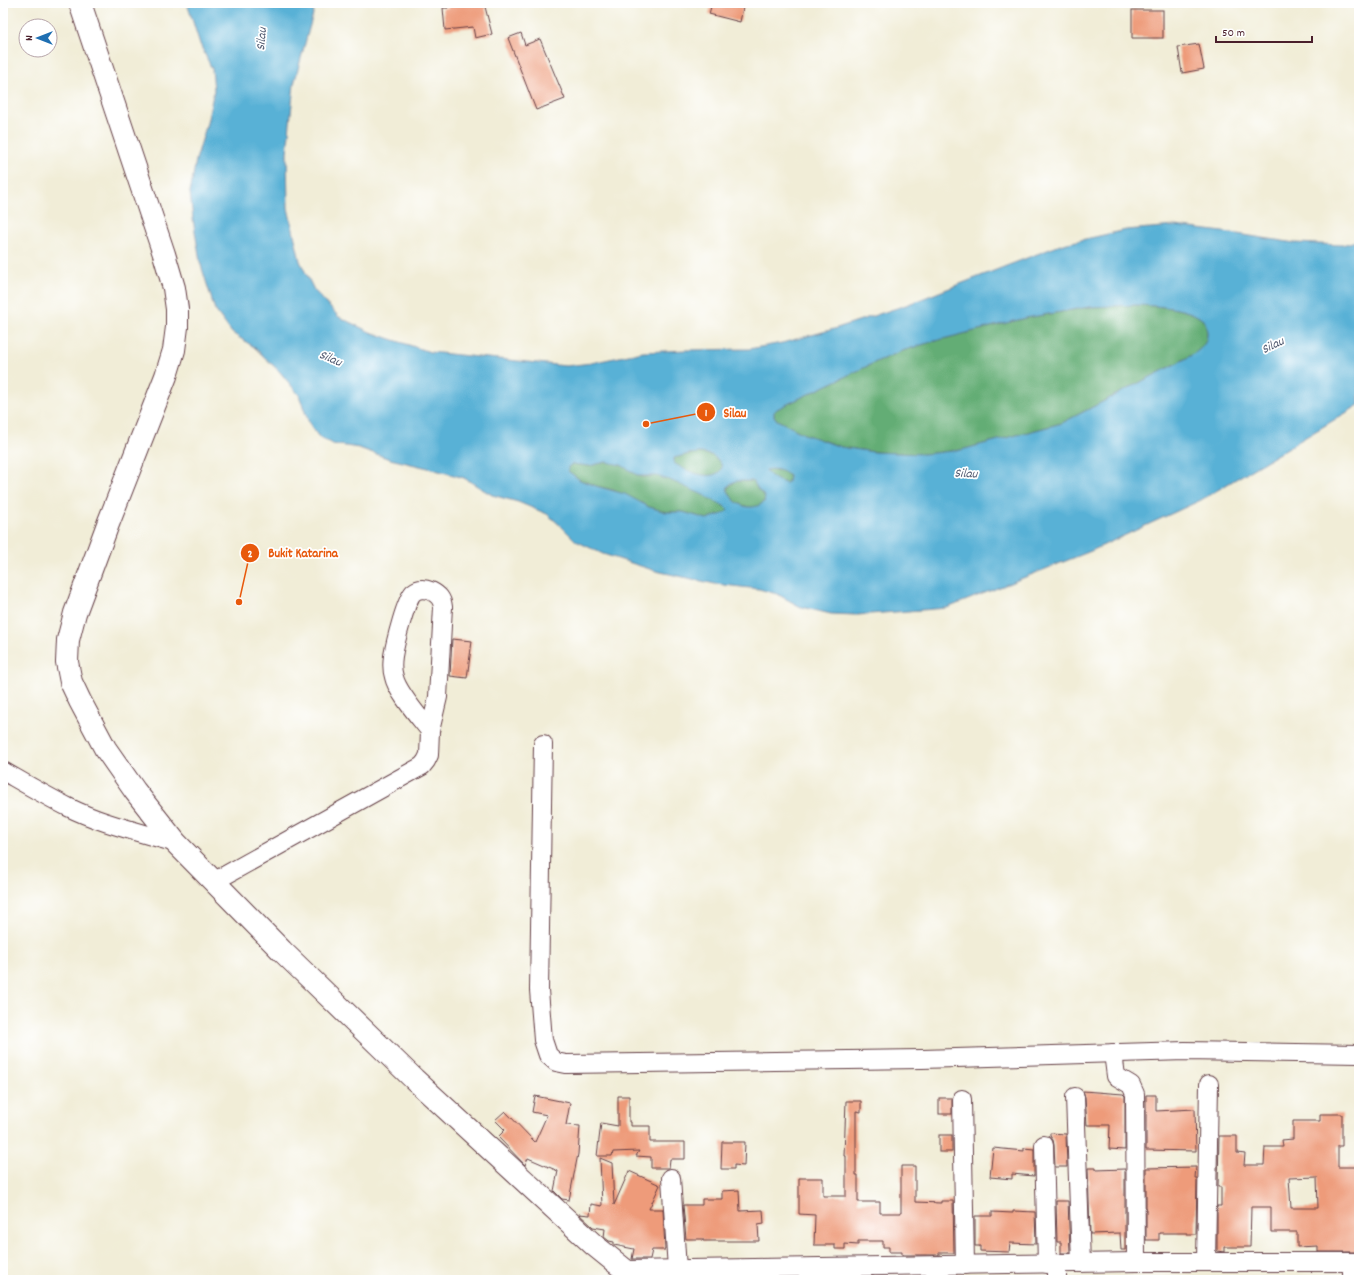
<svg xmlns="http://www.w3.org/2000/svg" width="1362" height="1283" viewBox="0 0 1362 1283" font-family="Dekko,sans-serif">
<style>
.forest{fill:#64ad75;stroke:#576650}
.water{fill:#59b1d6;stroke:#526880;fill-rule:evenodd}
.building{fill:#ee9b7a;fill-rule:evenodd}
.lines{fill:none;stroke-linecap:round;stroke-linejoin:round}
.minor-casing{stroke:#633e45;stroke-width:20}
.major-casing{stroke:#633e45;stroke-width:24}
.minor{stroke:#fff;stroke-width:18}
.major{stroke:#fff;stroke-width:22}
.labels{text-anchor:middle;stroke-width:3.5;stroke-linejoin:round;paint-order:stroke}
.water-label{font-size:13px;font-style:italic;fill:#50596f;stroke:#fff}
.leader{fill:none;stroke:#e8590c;stroke-width:1.5}
.callout-dot{fill:#e8590c;stroke:#fff;stroke-width:1.5}
.mark-label{font-size:12px;text-anchor:middle;font-weight:bold;fill:#fff}
.callout-label{font-size:13px;text-anchor:middle;font-weight:bold;fill:#e8590c;stroke:#fff;stroke-width:3.5;stroke-linejoin:round;paint-order:stroke}
</style>
<rect width="100%" height="100%" fill="#fff"/>
<filter id="ink" filterUnits="userSpaceOnUse"><feTurbulence type="fractalNoise" baseFrequency=".025" numOctaves="2"/><feDisplacementMap in="SourceGraphic" scale="8" xChannelSelector="R" yChannelSelector="G"/><feConvolveMatrix kernelMatrix="1 2 1 2 8 2 1 2 1" color-interpolation-filters="sRGB"/></filter>
<filter id="wash" filterUnits="userSpaceOnUse"><feTurbulence type="fractalNoise" baseFrequency=".012" numOctaves="4" result="noise"/><feDisplacementMap in="SourceGraphic" scale="16" xChannelSelector="R" yChannelSelector="G"/><feGaussianBlur stdDeviation="0.9" result="paint"/><feColorMatrix in="noise" values="0 0 0 0 0 0 0 0 0 0 0 0 0 0 0 0 0 1.4 0 .05"/><feComposite in="paint" operator="in"/></filter>
<g filter="url(#wash)">
<rect width="100%" height="100%" fill="#f1edd7"/>
<g class="forest">
<path d="M1137,305C1155,306 1189,307 1203,320C1206,323 1206,328 1207,332C1208,347 1196,352 1185,359L1062,423L961,450L924,454L874,452L841,447L804,434L777,420L774,416V412L777,409L878,361L905,350L931,342L1026,318L1089,307Z"/>
<path d="M699,453C703,453 707,454 711,455C717,458 726,466 719,472C708,481 684,470 674,464V458L689,454Z"/>
<path d="M606,462C611,462 616,463 621,465C629,468 635,476 643,477C648,477 653,475 658,476C670,478 723,501 728,510L725,513L707,519L683,512H666L649,507L613,490L596,486L580,480L568,471V467L572,464L589,466Z"/>
<path d="M769,469L784,471L789,476L788,482L787,483C778,482 770,477 766,471Z"/>
<path d="M736,481H751L754,482L758,490L765,496C765,516 728,507 728,487Z"/>
</g>
<path class="water" d="M187,3H316L294,84L287,153L288,208L300,261L314,290L339,317L370,332L430,352L566,366L591,363L643,352L686,350L749,349L782,343L834,329L906,305L1063,244L1126,230L1175,226L1231,233L1295,243L1342,245L1359,240V405L1201,500L1091,551L947,608L857,615L831,614L801,607L777,594L759,589L715,584L656,571L603,554L576,541L561,526L547,514L518,502L492,495L464,478L428,468L390,459L359,448L332,444L318,436L309,423L299,395L280,372L254,347L232,333L215,310L200,262L193,219L190,192L196,160L207,123L214,90L212,69L200,44ZM1137,305C1155,306 1189,307 1203,320C1206,323 1206,328 1207,332C1208,347 1196,352 1185,359L1062,423L961,450L924,454L874,452L841,447L804,434L777,420L774,416V412L777,409L878,361L905,350L931,342L1026,318L1089,307ZM699,453C703,453 707,454 711,455C717,458 726,466 719,472C708,481 684,470 674,463V458L689,454ZM606,462L621,465L639,476H657L672,481L701,494L724,506L728,510L725,513L707,519L683,512H666L649,507L625,494L596,486L580,480L568,471V467L572,464L589,466ZM766,470C773,468 784,470 789,476L788,482L786,483C779,482 770,477 766,470ZM736,481H751L754,482L758,490L765,496L764,502C752,512 736,506 729,493C728,491 727,489 728,487C729,484 734,482 736,481Z"/>
<g id="blocks">
<g class="building">
<path d="M447,3H484L492,34L475,38L473,27L445,30L443,8H448Z"/>
<path d="M712,3H744L740,22L709,14Z"/>
<rect x="1132" y="10" width="31" height="28"/>
<path d="M521,33L525,45L540,39L565,99L536,110L508,38Z"/>
<path d="M1199,44L1204,69L1182,73L1178,47Z"/>
<path d="M452,639L472,641L467,678L450,676Z"/>
<path d="M1083,1091L1123,1094L1125,1096V1150L1109,1149L1110,1125H1087L1085,1097Z"/>
<path d="M1146,1095H1156V1111L1195,1109L1196,1151L1146,1150Z"/>
<path d="M535,1096L570,1103L566,1125L580,1126L578,1154L569,1200L562,1199L554,1191L558,1171L528,1158L525,1165L498,1137L505,1130L495,1120L505,1111L535,1142L547,1115L532,1112Z"/>
<path d="M618,1096H629V1122H631V1126H650V1142H685V1159H670L669,1168H651V1157L636,1156L639,1151L613,1152L612,1156H597L601,1123L618,1126Z"/>
<rect x="939" y="1098" width="13" height="16"/>
<path d="M846,1101H861V1112L856,1111V1175H858V1202H880V1213H901V1166H915V1202L941,1203V1201H953L954,1253H939V1255H902V1252H889V1247H883V1241H858V1245L845,1244V1249H835V1245H814L815,1215L799,1214V1178H823V1196H846V1156H844Z"/>
<path d="M1320,1114H1342V1146H1338V1167H1359V1252H1318V1246L1297,1247V1232H1271V1207H1251L1250,1247H1224V1252L1217,1251V1206H1221V1187H1218L1219,1136H1237V1153L1245,1154L1244,1165H1264L1265,1147H1283L1282,1140L1293,1139V1121H1320ZM1317,1177L1318,1208H1291L1289,1178Z"/>
<path d="M1050,1133L1066,1134L1067,1167H1055L1054,1145L1053,1140L1050,1136Z"/>
<rect x="939" y="1135" width="13" height="17"/>
<path d="M722,1142H745L744,1166L734,1165V1169H721Z"/>
<path d="M993,1148L1024,1151V1148L1034,1149V1176L1012,1174V1179L990,1177Z"/>
<path d="M600,1158L612,1163L614,1205L629,1171L660,1185L649,1209H663L665,1250H652L650,1259H632L634,1249L614,1245V1242L609,1241L604,1237L605,1229L593,1227L579,1214L590,1215L591,1204L602,1206Z"/>
<path d="M1196,1167L1195,1178H1197L1196,1234H1187V1233H1159V1240H1146V1168Z"/>
<path d="M1088,1168H1096V1170L1125,1169V1250H1121L1120,1233L1090,1234Z"/>
<path d="M739,1190L740,1211L763,1210L764,1224L758,1225L759,1241H703V1239H686L683,1205H702V1199H722V1191Z"/>
<path d="M1056,1201H1068L1070,1253H1061V1242H1057Z"/>
<path d="M1013,1211L1035,1212L1036,1244L1010,1243L1009,1252L980,1251V1246H975V1216H992V1212L1013,1213Z"/>
</g>
</g>
</g>
<g filter="url(#ink)">
<use href="#blocks" fill-opacity="0" stroke="#633e45" stroke-width="1"/>
<g class="lines">
<g class="minor-casing">
<g id="minor">
<path d="M543,744L539,990L543,1040L548,1055L556,1062L566,1064L922,1059L1185,1051L1359,1054"/>
<path d="M3,771C24,783 46,796 68,807C102,824 140,832 176,843"/>
<path d="M213,882L422,766L426,761L429,755L430,731L438,697L443,607C442,599 439,595 431,591C426,589 419,588 414,592C406,598 395,644 393,656C392,663 392,671 394,677C397,692 420,718 430,731"/>
<path d="M1113,1053L1116,1076L1131,1085L1135,1094L1136,1262"/>
<path d="M1075,1097L1081,1263"/>
<path d="M962,1099L965,1265"/>
<path d="M1044,1145L1047,1264"/>
<path d="M671,1178L677,1269"/>
<path d="M1206,1262L1209,1084"/>
<path d="M625,1270L1136,1262H1359"/>
<path d="M1057,1280V1264"/>
<path d="M1352,1280V1262"/>
</g>
</g>
<g class="major-casing">
<path id="major" d="M80,3L164,254L174,288L177,309V327L174,350L166,376L108,524L75,613L68,640L67,662L71,682L80,701L105,748L135,791L176,843L282,951L414,1079L594,1245L625,1270L641,1280"/>
</g>
<use href="#minor" class="minor"/>
<use href="#major" class="major"/>
</g>
</g>
<g class="labels">
<g class="water-label">
<text transform="translate(260 39) rotate(-85)" y="5">Silau</text>
<text transform="translate(1272 344) rotate(-26)" y="5">Silau</text>
<text transform="translate(331 357) rotate(23)" y="5">Silau</text>
<text transform="translate(966 472) rotate(3)" y="5">Silau</text>
</g>
</g>
<path class="leader" d="M646 424L706 412M239 602L250 553"/>
<g class="callout-dot">
<circle cx="646" cy="424" r="4"/>
<circle cx="239" cy="602" r="4"/>
<circle cx="706" cy="412" r="10"/>
<circle cx="250" cy="553" r="10"/>
</g>
<g class="mark-label">
<text x="706" y="416">1</text>
<text x="250" y="557">2</text>
</g>
<g class="callout-label">
<text x="735" y="417">Silau</text>
<text x="303" y="557">Bukit Katarina</text>
</g>
<rect width="1362" height="1283" fill="none" stroke="#fff" stroke-width="16"/>
<g transform="translate(38 38) rotate(270)"><circle r="19" fill="#ffffff" stroke="#b7a5aa"/>
<path d="M0-3L7 15L0 10L-7 15Z" fill="#1f6fb2"/>
<text y="-6" font-size="11" font-weight="bold" text-anchor="middle" fill="#4a1f2b">N</text>
</g>
<path d="M1216 36v6h96v-6" fill="none" stroke="#4a1f2b" stroke-width="2"/>
<text x="1222" y="36" font-size="12" fill="#4a1f2b" stroke="#ffffff" stroke-width="3" paint-order="stroke">50 m</text>
</svg>
